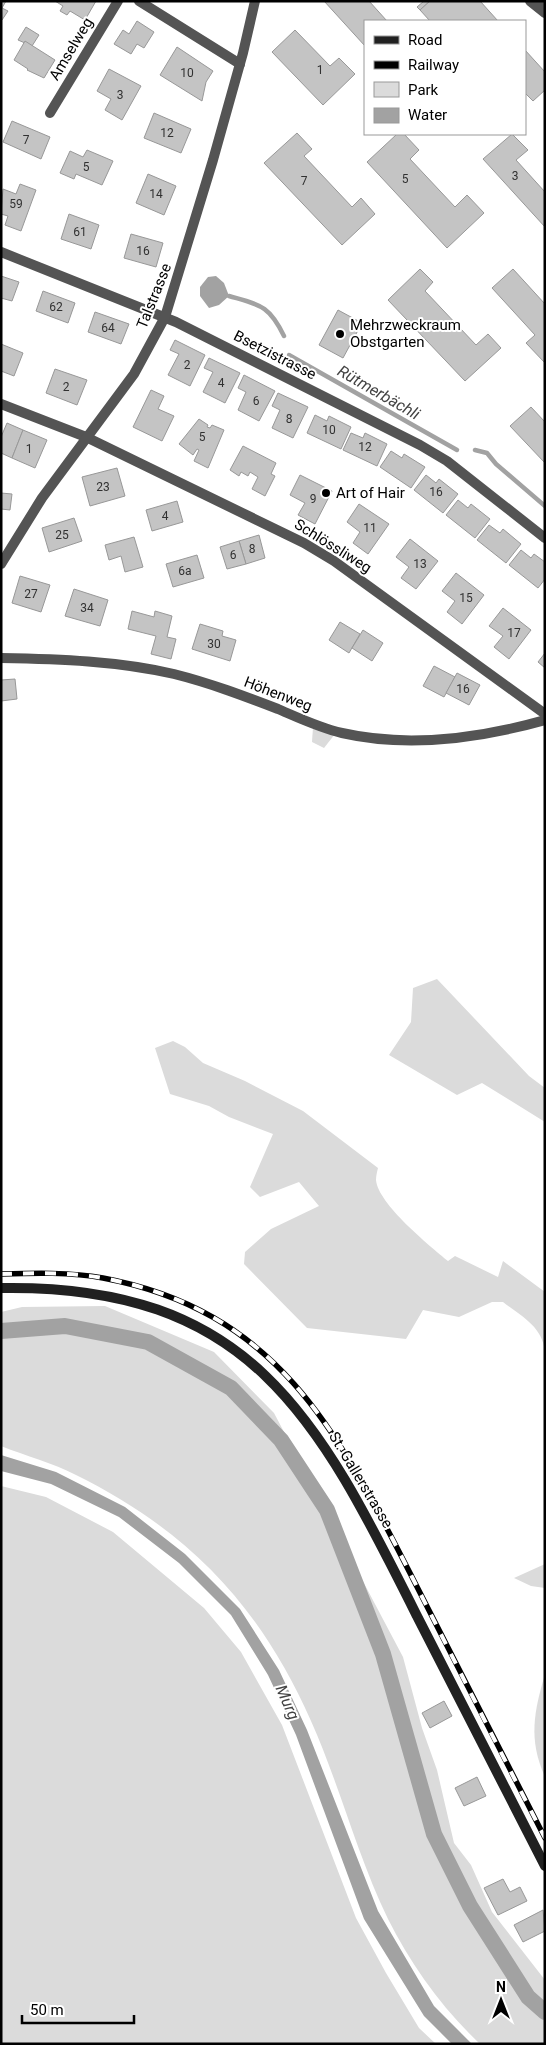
<svg xmlns="http://www.w3.org/2000/svg" width="546" height="2045" viewBox="0 0 546 2045" font-family="Roboto,sans-serif">
<style>
.green{fill:#dbdbdb}
.water{fill:#a2a2a2}
.lines{fill:none;stroke-linecap:round;stroke-linejoin:round}
.stream{stroke:#a2a2a2;stroke-width:4.5}
.canal{stroke:#a2a2a2;stroke-width:16}
.building{fill:#c4c4c4;stroke:#989898}
.minor{stroke:#545454;stroke-width:10}
.tertiary{stroke:#545454;stroke-width:10}
.secondary{stroke:#212121;stroke-width:10}
.rail-casing{stroke:#000;stroke-width:5.5}
.rail{stroke:#fff;stroke-width:4;stroke-dasharray:11;stroke-linecap:butt}
.poi-dot{fill:#000;stroke:#fff;stroke-width:2}
.labels{text-anchor:middle;stroke-width:4;stroke-linejoin:round;paint-order:stroke}
.number-label{font-size:12px;fill:#313131}
.street-label{font-size:15px;fill:#000;stroke:#fff}
.poi-label{font-size:15px;fill:#000;stroke:#fff;text-anchor:start}
.water-label{font-size:16px;font-style:italic;fill:#434343;stroke:#fff}
</style>
<rect width="100%" height="100%" fill="#fff"/>
<g class="green">
<path d="M313,727L335,734L324,748L312,742Z"/>
<path d="M437,979L529,1076L545,1088V1122L482,1083L457,1095L389,1055L411,1022L413,988Z"/>
<path d="M173,1041L185,1047L203,1063L245,1081L303,1111L378,1168C377,1172 376,1176 376,1180C378,1204 430,1246 448,1261L455,1256L498,1277L503,1261L545,1292V1351C542,1326 521,1316 503,1302H492L459,1317L423,1310L406,1339L307,1328L244,1264L245,1252L271,1229L319,1206L299,1182L260,1197L250,1187L273,1134L229,1117L209,1106L170,1094L155,1048Z"/>
<path d="M105,1306L214,1352L274,1413L403,1657L422,1728L437,1770L454,1843L471,1865L492,1912L545,1980V2044H480C442,2008 411,1965 388,1919C357,1855 340,1786 311,1721C260,1606 189,1531 76,1475C53,1463 26,1456 1,1446V1312L22,1307Z"/>
<path d="M1,1486L46,1497L113,1532L204,1608L241,1652L282,1725L356,1918L386,1973L419,2028L436,2044H1Z"/>
<path d="M545,1564V1588L531,1586L514,1578Z"/>
<path d="M545,1674V1777C528,1739 534,1712 545,1674Z"/>
</g>
<g class="water">
<path d="M216,276L224,283L229,296L219,305L209,308L200,296V287L208,277Z"/>
<path d="M1,1455L56,1472L125,1507L185,1554L240,1609L279,1670L307,1730L378,1911L434,2006L472,2044H452L424,2016L364,1919L296,1735L268,1675L231,1615L179,1563L119,1517L51,1484L1,1471Z"/>
</g>
<g class="lines">
<g class="stream">
<path d="M229,296C260,305 269,305 284,336"/>
<path d="M289,355L457,450"/>
<path d="M475,450L487,453L496,464L545,506"/>
</g>
<path class="canal" d="M1,1331L65,1326L148,1342L231,1388L281,1440L327,1510L383,1654L434,1834L470,1906L528,1997L545,2012"/>
</g>
<g class="building">
<path d="M1,1H6L2,8L8,11L2,20Z"/>
<path d="M55,1H96L85,20L70,11L67,15L60,11L63,6Z"/>
<path d="M324,1H369L387,21H365V46Z"/>
<path d="M424,1H430L420,10L417,7Z"/>
<path d="M430,1H480L498,21H430L420,10Z"/>
<path d="M137,21L154,32L144,48L137,44L131,54L114,44L123,30L129,34Z"/>
<path d="M26,27L39,35L32,46L18,40Z"/>
<path d="M295,30L330,66L339,58L355,74L323,105L272,52Z"/>
<path d="M25,41L55,60L44,78L27,70L28,69L14,60Z"/>
<path d="M177,47L213,71L206,82L202,101L160,75Z"/>
<path d="M525,50L545,72V90L533,101L525,93Z"/>
<path d="M109,69L141,86L122,120L105,110L111,99L97,91Z"/>
<path d="M154,113L191,129L181,153L144,138Z"/>
<path d="M12,121L50,137L41,159L3,142Z"/>
<path d="M297,133L312,149L304,156L352,207L361,198L375,214L342,245L264,163Z"/>
<path d="M397,134H404L419,150L410,159L455,207L467,195L484,213L447,248L367,162Z"/>
<path d="M512,134L528,150L516,160L545,192V227L483,159Z"/>
<path d="M87,150L113,161L102,185L76,174L74,179L60,173L70,151L83,157Z"/>
<path d="M148,174L176,186L164,215L136,203Z"/>
<path d="M20,184L36,190L21,231L5,225L8,216L1,214L3,189L16,194Z"/>
<path d="M69,214L99,225L91,249L61,239Z"/>
<path d="M131,234L163,243L156,267L124,258Z"/>
<path d="M420,269L433,282L425,291L476,345L488,334L501,348L465,381L388,300Z"/>
<path d="M513,269L545,304V363L526,343L535,335L492,288Z"/>
<path d="M1,276L19,282L12,301L1,298Z"/>
<path d="M43,291L75,303L68,323L36,311Z"/>
<path d="M338,310L362,323L343,358L319,345Z"/>
<path d="M95,312L129,324L121,344L88,332Z"/>
<path d="M175,340L205,355L190,386L168,375L179,354L170,350Z"/>
<path d="M1,344L23,353L14,376L1,371Z"/>
<path d="M209,358L240,373L225,403L203,392L213,372L204,368Z"/>
<path d="M55,369L87,380L77,405L46,393Z"/>
<path d="M244,375L275,391L259,421L238,410L246,392L238,388Z"/>
<path d="M151,390L164,396L158,409L174,416L162,441L133,427Z"/>
<path d="M278,393L308,407L293,438L272,428L280,410L272,406Z"/>
<path d="M531,407L545,422V463L510,426Z"/>
<path d="M315,415L327,421L329,416L351,427L341,449L307,433Z"/>
<path d="M199,419L208,425L207,427L210,428L212,425L224,430L208,468L194,461L199,450L197,449L193,455L179,444Z"/>
<path d="M7,423L23,430L12,458L1,453V437Z"/>
<path d="M23,430L47,440L35,468L12,458Z"/>
<path d="M351,433L363,438L365,433L387,444L377,466L343,450Z"/>
<path d="M243,446L276,463L271,474L275,476L265,496L252,489L258,477L250,472L248,476L241,472L239,476L230,470Z"/>
<path d="M391,451L402,458L404,454L425,467L411,488L380,467Z"/>
<path d="M117,468L125,496L90,506L82,477Z"/>
<path d="M300,475L332,491L315,524L298,515L305,503L290,495Z"/>
<path d="M426,475L436,483L439,479L458,494L443,513L414,490Z"/>
<path d="M1,493L12,494L10,510L1,509Z"/>
<path d="M458,500L468,508L471,504L490,519L475,538L446,515Z"/>
<path d="M177,501L183,522L152,531L146,510Z"/>
<path d="M359,504L389,524L368,554L353,543L360,532L347,522Z"/>
<path d="M74,518L82,541L49,552L42,528Z"/>
<path d="M489,525L500,533L503,529L521,544L506,563L477,540Z"/>
<path d="M259,535L265,558L246,564L239,541Z"/>
<path d="M134,537L143,567L125,572L121,556L109,560L105,545Z"/>
<path d="M410,539L438,561L416,589L401,578L409,567L396,557Z"/>
<path d="M239,541L246,564L227,569L220,547Z"/>
<path d="M521,550L531,558L534,554L545,562V579L538,588L509,565Z"/>
<path d="M197,555L204,578L173,587L166,564Z"/>
<path d="M456,573L484,595L462,624L447,612L455,601L442,591Z"/>
<path d="M20,576L50,585L41,612L12,603Z"/>
<path d="M74,589L108,600L100,626L65,616Z"/>
<path d="M503,608L531,630L509,659L494,647L503,636L489,626Z"/>
<path d="M132,611L154,617L155,611L172,616L167,637L176,639L171,659L151,654L156,636L128,629Z"/>
<path d="M340,622L360,634L349,653L329,640Z"/>
<path d="M200,624L223,631L222,636L236,640L230,661L192,649Z"/>
<path d="M363,630L383,643L372,661L352,648Z"/>
<path d="M545,653V668L538,662Z"/>
<path d="M434,666L455,677L444,697L423,686Z"/>
<path d="M457,673L480,685L469,705L446,693Z"/>
<path d="M15,679L17,699L1,701V680Z"/>
<path d="M444,1701L452,1716L430,1728L422,1713Z"/>
<path d="M477,1777L486,1796L464,1806L455,1788Z"/>
<path d="M503,1879L510,1892L520,1887L527,1901L498,1915L484,1888Z"/>
<path d="M543,1910L545,1931L523,1942L514,1925Z"/>
</g>
<g class="lines">
<g class="minor">
<path d="M139,1L240,64"/>
<path d="M538,7L544,1"/>
<path d="M50,113L118,1"/>
<path d="M1,252L176,322L420,445L447,461L545,538"/>
<path d="M1,404L86,437L304,543L334,561L545,714"/>
<path d="M1,564L42,498L134,374L165,317L213,160L243,53L255,1"/>
<path d="M1,658C59,659 118,661 174,674C210,683 244,696 278,709C299,718 320,728 342,733C408,748 481,738 545,720"/>
</g>
<path class="tertiary" d="M530,1L545,13"/>
<path class="secondary" d="M1,1288C252,1284 318,1418 418,1618C460,1701 503,1783 545,1866"/>
<g class="rail-casing">
<path id="rail" d="M1,1274C35,1273 70,1272 103,1278C278,1311 338,1432 412,1577C456,1664 500,1751 545,1838"/>
</g>
<use href="#rail" class="rail"/>
</g>
<g class="poi-dot">
<circle cx="340" cy="334" r="5"/>
<circle cx="326" cy="493" r="5"/>
</g>
<g class="labels">
<g class="number-label">
<text x="320" y="74">1</text>
<text x="187" y="77">10</text>
<text x="120" y="99">3</text>
<text x="167" y="137">12</text>
<text x="26" y="144">7</text>
<text x="86" y="171">5</text>
<text x="515" y="180">3</text>
<text x="405" y="183">5</text>
<text x="304" y="185">7</text>
<text x="156" y="198">14</text>
<text x="16" y="208">59</text>
<text x="80" y="236">61</text>
<text x="143" y="255">16</text>
<text x="56" y="311">62</text>
<text x="108" y="332">64</text>
<text x="187" y="369">2</text>
<text x="221" y="387">4</text>
<text x="66" y="391">2</text>
<text x="256" y="405">6</text>
<text x="289" y="423">8</text>
<text x="329" y="434">10</text>
<text x="202" y="441">5</text>
<text x="365" y="451">12</text>
<text x="29" y="453">1</text>
<text x="103" y="491">23</text>
<text x="436" y="496">16</text>
<text x="313" y="503">9</text>
<text x="165" y="520">4</text>
<text x="370" y="532">11</text>
<text x="62" y="539">25</text>
<text x="252" y="553">8</text>
<text x="233" y="559">6</text>
<text x="420" y="568">13</text>
<text x="185" y="575">6a</text>
<text x="31" y="598">27</text>
<text x="466" y="602">15</text>
<text x="87" y="612">34</text>
<text x="514" y="637">17</text>
<text x="214" y="648">30</text>
<text x="463" y="693">16</text>
</g>
<g class="street-label">
<text transform="translate(71 49) rotate(-59)" y="5">Amselweg</text>
<text transform="translate(154 296) rotate(-68)" y="5">Talstrasse</text>
<text transform="translate(275 355) rotate(27)" y="5">Bsetzistrasse</text>
<text transform="translate(333 546) rotate(32)" y="5">Schlössliweg</text>
<text transform="translate(278 694) rotate(21)" y="5">Höhenweg</text>
<text transform="translate(361 1480) rotate(59)" y="5">St. Gallerstrasse</text>
</g>
<g class="poi-label">
<text x="350" y="330">Mehrzweckraum<tspan x="350" dy="17">Obstgarten</tspan></text>
<text x="336" y="498">Art of Hair</text>
</g>
<g class="water-label">
<text transform="translate(379 392) rotate(30)" y="6">Rütmerbächli</text>
<text transform="translate(288 1702) rotate(66)" y="6">Murg</text>
</g>
</g>
<rect width="546" height="2045" fill="none" stroke="#000000" stroke-width="5"/>
<rect x="364" y="20" width="162" height="115" fill="#ffffff" stroke="#999999"/>
<rect x="374" y="36" width="25" height="8" fill="#212121" stroke="#999999"/>
<text x="408" y="45" font-size="15" fill="#000000">Road</text>
<rect x="374" y="61" width="25" height="8" fill="#000000" stroke="#999999"/>
<text x="408" y="70" font-size="15" fill="#000000">Railway</text>
<rect x="374" y="82" width="25" height="15" fill="#dbdbdb" stroke="#999999"/>
<text x="408" y="95" font-size="15" fill="#000000">Park</text>
<rect x="374" y="108" width="25" height="15" fill="#a2a2a2" stroke="#999999"/>
<text x="408" y="120" font-size="15" fill="#000000">Water</text>
<g transform="translate(501 2000)" stroke="#ffffff" stroke-width="4" paint-order="stroke">
<path d="M0-4L9 19L0 12L-9 19Z" fill="#000000"/>
<text y="-8" font-size="14" font-weight="bold" text-anchor="middle" fill="#000000">N</text>
</g>
<path d="M22 2015v8h112v-8" fill="none" stroke="#000000" stroke-width="2.5"/>
<text x="30" y="2015" font-size="15" fill="#000000" stroke="#ffffff" stroke-width="4" paint-order="stroke">50 m</text>
</svg>
